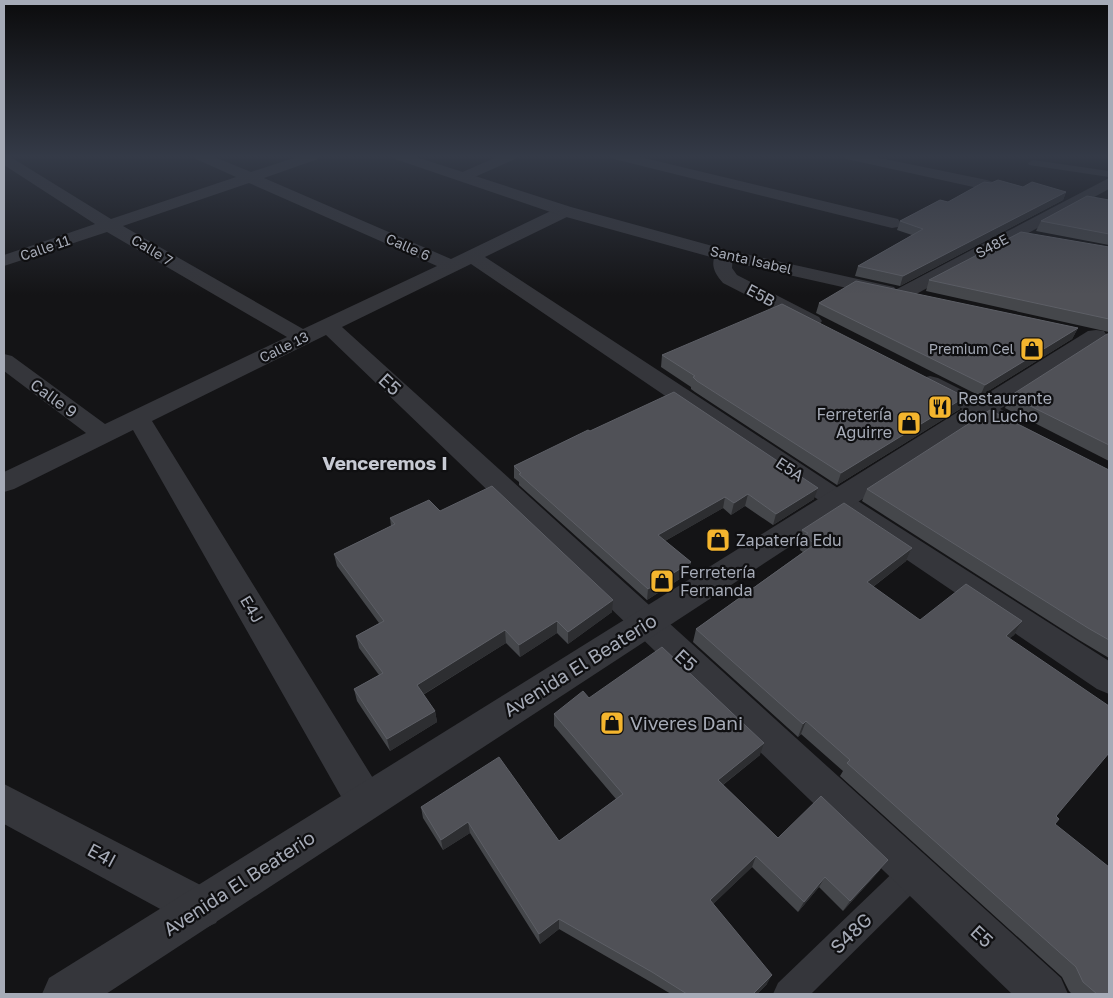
<svg xmlns="http://www.w3.org/2000/svg" width="1113" height="998" viewBox="0 0 1113 998" font-family="'Golos Text',sans-serif">
<style>
.lines{fill:none;stroke-linecap:round;stroke-linejoin:round}
.service{fill:#35363b;fill-rule:evenodd}
.minor{fill:#35363b;fill-rule:evenodd}
.tertiary{fill:#35363b;fill-rule:evenodd}
.wall{fill:#45474b}
.shaded-wall{fill:#2d2e31}
.building{fill:#505157;stroke:#5d5f66}
.labels{text-anchor:middle;stroke-width:4.5;stroke-linejoin:round;paint-order:stroke}
.far-street-label{font-size:14px;fill:#a6abb7;stroke:#0f0f11}
.far-poi-label{font-size:14px;fill:#a6abb7;stroke:#0f0f11;text-anchor:end}
.street-label{font-size:16px;fill:#a6abb7;stroke:#0f0f11}
.poi-label{font-size:16px;fill:#a6abb7;stroke:#0f0f11;text-anchor:start}
.near-street-label{font-size:19px;fill:#a6abb7;stroke:#0f0f11}
.quarter-label{font-size:19px;font-weight:bold;fill:#c7cad3;stroke:#0f0f11}
.near-poi-label{font-size:19px;fill:#a6abb7;stroke:#0f0f11;text-anchor:start}
</style>
<rect width="100%" height="100%" fill="#141416"/>
<g class="lines">
<g class="service">
<path d="M1033,160L1109,171V177L1029,165L1028,163Z"/>
<path d="M914,858L924,862L928,872L924,882L811,994H773L778,983L904,862Z"/>
</g>
<g class="minor">
<path d="M4,156H9L111,219L236,177L196,159L194,156H212L251,172L300,156H320L318,159L264,178L451,259L559,207H571L573,211L571,215L485,257L847,494L1109,661V694L1097,689L471,264L342,327L1061,978L1068,994H1012L326,335L152,421L379,788L384,801L379,814L365,820L351,814L133,430L14,489L4,492V472L86,433L4,371V354L12,356L105,424L287,337L107,232L4,266V255L95,224L4,165ZM249,183L437,266L303,329L123,226Z"/>
<path d="M499,156H517L515,159L468,180H458L455,177L458,174Z"/>
<path d="M612,156H636L898,219L901,223L898,227L892,228L614,159Z"/>
<path d="M844,156H870L987,180L993,182L995,185L993,188L987,190L851,160L846,159Z"/>
<path d="M1109,178V189L909,298L902,300L895,298L892,294L895,290Z"/>
<path d="M724,250L730,251L733,255L732,268L737,275L819,317L822,321L819,325L812,327L805,325L723,283C714,273 709,263 718,251Z"/>
<path d="M930,376L938,378L1012,415L1015,420L1012,425L1003,427L994,425L922,388L918,383L922,378Z"/>
<path d="M4,784L216,893L223,908L216,923L201,930L186,923L4,824Z"/>
</g>
<g class="tertiary">
<path d="M393,156H413L571,207L727,250L894,287L897,291L894,295L887,297L718,259L559,215L395,159Z"/>
<path d="M1096,330L1104,331L1107,336L1104,341L106,994H42L49,978L1088,331Z"/>
</g>
</g>
<g class="wall">
<path d="M1023,187L1066,192L1063,200L900,286L855,276L858,266L912,235L897,230L900,221L948,202Z"/>
<path d="M1109,200V245L1036,231L1041,221Z"/>
<path d="M1109,247V332L926,291L929,280Z"/>
<path d="M819,303L1078,328L1072,339L980,396L816,313Z"/>
<path d="M1109,334V461L1005,408L1010,396Z"/>
<path d="M662,355L960,409L837,485L695,392L691,389V387L661,367Z"/>
<path d="M590,431L814,499L773,525L745,506L731,515L723,508L665,541L691,562L689,573L647,600L519,485V482L514,478V466Z"/>
<path d="M1107,470H1109V658L1079,640L862,501L867,489Z"/>
<path d="M440,511L612,612L568,644L557,633L520,657L506,643L423,695L435,711L437,722L390,751L357,701L354,689L379,675L359,648L356,636L379,623L337,566L334,554L391,526L390,518Z"/>
<path d="M802,530L912,548L906,561L873,587L920,620L1022,621L1014,635L1009,638L1056,816L1055,824L1109,994H1072L1069,991L1062,977L840,776L843,771L801,734L798,737L693,642L696,629L803,552L800,550L801,545L798,543Z"/>
<path d="M589,698L760,755L723,785L778,838L880,870L843,911L819,887L798,912L752,867L713,904L767,984L757,994H671L649,981L559,929L540,944L470,833L443,850L423,818L421,807L559,841L616,799L554,726V714Z"/>
</g>
<g class="shaded-wall">
<path d="M1066,192L1063,200L900,286L903,276Z"/>
<path d="M1078,328L1072,339L980,396L985,385Z"/>
<path d="M965,397L960,409L837,485L841,473Z"/>
<path d="M818,488L814,499L773,525L776,514Z"/>
<path d="M748,494L745,506L731,515L734,503Z"/>
<path d="M725,497L723,508L656,546L658,535Z"/>
<path d="M912,548L906,561L861,596L867,582Z"/>
<path d="M691,562L689,573L647,600L648,589Z"/>
<path d="M613,600L612,612L568,644V632Z"/>
<path d="M557,621V633L520,657L519,645Z"/>
<path d="M1022,621L1014,635L997,649L1006,636Z"/>
<path d="M505,630L506,643L419,697L417,685Z"/>
<path d="M435,711L437,722L390,751L387,739Z"/>
<path d="M806,721L801,734L798,737L803,724Z"/>
<path d="M764,743L760,755L715,791L718,780Z"/>
<path d="M468,822L470,833L443,850L441,840Z"/>
<path d="M756,856L752,867L707,910L710,900Z"/>
<path d="M888,860L880,870L843,911L850,901Z"/>
<path d="M825,877L819,887L798,912L804,902Z"/>
<path d="M559,919V929L540,944L539,934Z"/>
<path d="M772,975L767,984L757,994H753Z"/>
</g>
<g class="building">
<path d="M998,180L1023,187L1032,182L1066,192L903,276L858,266L923,229L900,221L940,200L948,202L984,182L991,183Z"/>
<path d="M1087,196L1109,200V234L1041,221Z"/>
<path d="M1021,232L1109,247V319L929,280Z"/>
<path d="M856,281L1078,328L985,385L819,303Z"/>
<path d="M782,304L965,397L841,473L697,381L693,377L695,376L662,355Z"/>
<path d="M1107,334H1109V445L1010,396Z"/>
<path d="M674,392L818,488L776,514L748,494L734,503L725,497L658,535L691,562L648,589L519,474L521,473L514,466L588,430L590,431Z"/>
<path d="M990,410L1109,470V640L1088,628L867,489Z"/>
<path d="M492,486L613,600L568,632L557,621L519,645L505,630L417,685L435,711L387,739L354,689L383,673L356,636L384,621L334,554L395,524L390,518L429,500L440,511Z"/>
<path d="M844,503L912,548L867,582L920,620L966,584L1022,621L1006,636L1109,706V753L1056,816L1059,819L1055,824L1109,867V994H1097L1083,982L1076,967L847,763L850,760L806,721L803,724L696,629L815,544L804,536L808,533L802,530Z"/>
<path d="M662,647L764,743L718,780L778,838L821,796L888,860L850,901L825,877L804,902L756,856L710,900L772,975L753,994H687L652,972L559,919L539,934L468,822L441,840L421,807L499,757L559,841L623,794L554,714L583,691L589,698Z"/>
</g>
<linearGradient id="sky" x2="0" y2="1"><stop stop-color="#0b0b0c"/><stop offset="0.53" stop-color="#343a47"/><stop offset="1" stop-color="#343a47" stop-opacity="0"/></linearGradient>
<rect width="1113" height="295" fill="url(#sky)"/>
<defs>
<g id="shop-square" transform="scale(1.25)"><rect x="-9" y="-9" width="18" height="18" rx="4" fill="#f4b52e" stroke="#0f0f11"/><path d="M-5-2.5h2.3a2.7 3.5 0 0 1 5.4 0H5L5.5 6h-11ZM-1.5-2.5h3a1.5 2.3 0 0 0-3 0Z" fill="#111"/></g>
<g id="restaurant-square" transform="scale(1.25)"><rect x="-9" y="-9" width="18" height="18" rx="4" fill="#f4b52e" stroke="#0f0f11"/><path d="M-5-6h1v4h1v-4h1v4h1v-4h1v5L-1.5 .5V6h-2V.5L-5-1ZM5-6V6H3V1.5H1.5Q1.5-4 5-6Z" fill="#111"/></g>
</defs>
<g fill-rule="evenodd">
<use href="#shop-square" x="1032" y="349"/>
<use href="#restaurant-square" x="940" y="407"/>
<use href="#shop-square" x="909" y="423"/>
<use href="#shop-square" x="718" y="540"/>
<use href="#shop-square" x="662" y="581"/>
<use href="#shop-square" x="612" y="723"/>
</g>
<g class="labels">
<g class="far-street-label">
<text transform="translate(992 246) rotate(-28)" y="5">S48E</text>
<text transform="translate(408 247) rotate(24)" y="5">Calle 6</text>
<text transform="translate(45 248) rotate(-19)" y="5">Calle 11</text>
<text transform="translate(152 250) rotate(31)" y="5">Calle 7</text>
<text transform="translate(751 260) rotate(13)" y="5">Santa Isabel</text>
<text transform="translate(284 347) rotate(-26)" y="5">Calle 13</text>
</g>
<g class="far-poi-label">
<text x="1014" y="354">Premium Cel</text>
</g>
<g class="street-label">
<text transform="translate(761 295) rotate(28)" y="6">E5B</text>
<text transform="translate(54 398) rotate(36)" y="6">Calle 9</text>
<text transform="translate(790 469) rotate(34)" y="6">E5A</text>
<text transform="translate(252 609) rotate(59)" y="6">E4J</text>
</g>
<g class="poi-label">
<text x="958" y="404">Restaurante<tspan x="958" dy="18">don Lucho</tspan></text>
<text x="892" y="420" text-anchor="end">Ferretería<tspan x="892" dy="18">Aguirre</tspan></text>
<text x="736" y="546">Zapatería Edu</text>
<text x="680" y="578">Ferretería<tspan x="680" dy="18">Fernanda</tspan></text>
</g>
<g class="near-street-label">
<text transform="translate(390 384) rotate(43)" y="7">E5</text>
<text transform="translate(686 660) rotate(43)" y="7">E5</text>
<text transform="translate(580 665) rotate(-32)" y="7">Avenida El Beaterio</text>
<text transform="translate(102 855) rotate(28)" y="7">E4I</text>
<text transform="translate(239 883) rotate(-33)" y="7">Avenida El Beaterio</text>
<text transform="translate(851 933) rotate(-44)" y="7">S48G</text>
<text transform="translate(982 936) rotate(43)" y="7">E5</text>
</g>
<g class="quarter-label">
<text x="385" y="470">Venceremos I</text>
</g>
<g class="near-poi-label">
<text x="630" y="730">Viveres Dani</text>
</g>
</g>
<rect width="1113" height="998" fill="none" stroke="#a6abb7" stroke-width="10"/>
</svg>
